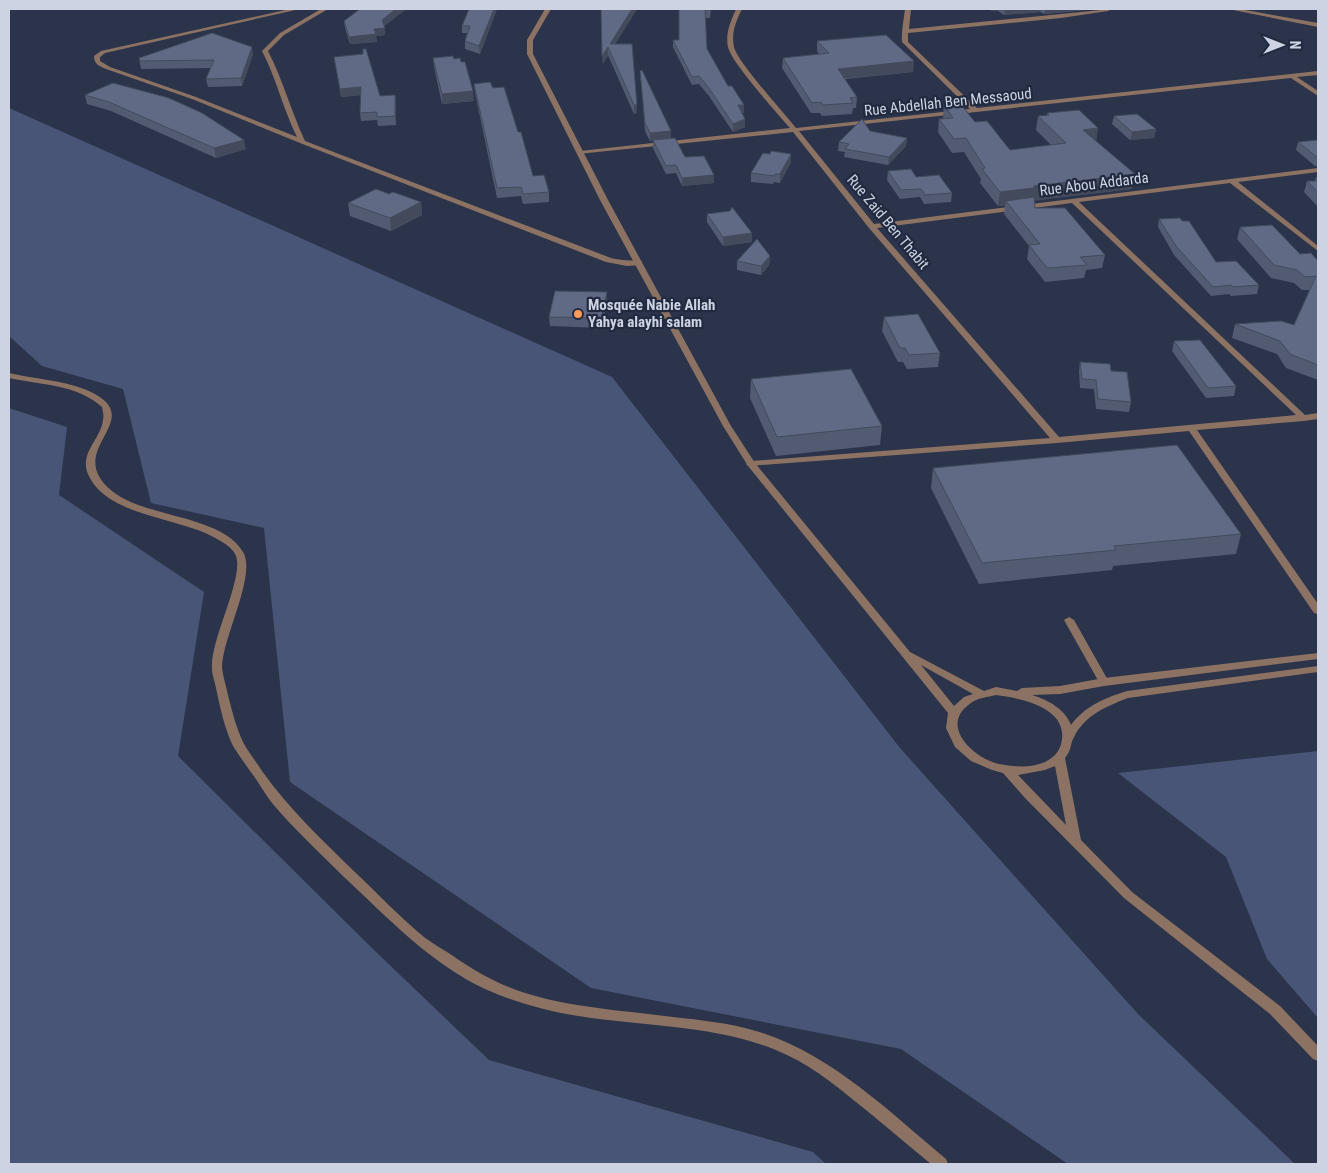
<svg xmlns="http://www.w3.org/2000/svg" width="1327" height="1173" viewBox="0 0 1327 1173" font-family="'Roboto Condensed',sans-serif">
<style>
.green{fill:#485576}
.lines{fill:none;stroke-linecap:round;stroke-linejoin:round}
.service{fill:#8c7263;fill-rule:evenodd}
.minor{fill:#8c7263;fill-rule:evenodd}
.tertiary{fill:#8c7263;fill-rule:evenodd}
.wall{fill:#535b72}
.shaded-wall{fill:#434a5c}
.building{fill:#606a84;stroke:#434a5c}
.poi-dot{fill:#fe9b59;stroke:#222a40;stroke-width:2}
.labels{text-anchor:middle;stroke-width:4.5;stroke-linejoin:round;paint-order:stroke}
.far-street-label{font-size:15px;fill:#cdd3e2;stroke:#222a40}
.far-poi-label{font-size:15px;font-weight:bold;fill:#cdd3e2;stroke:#222a40;text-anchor:start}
</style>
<rect width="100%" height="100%" fill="#2b344b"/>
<g class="green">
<path d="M9,108L612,377L900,748L1138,1014L1295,1164H1068L901,1049L591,988L290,782L264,528L151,503L123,389L42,366L9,336Z"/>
<path d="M9,408L67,427L59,495L204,592L178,756L374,950L489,1060L813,1152L826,1164H9Z"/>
<path d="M1318,751V1018L1267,959L1226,857L1118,773Z"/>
</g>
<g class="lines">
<path class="service" d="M1069,617L1074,620L1109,682L1108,685H1100L1099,682L1064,620Z"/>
<g class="minor">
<path d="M290,9H300L127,48L105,53L100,57V61L110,67L196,97L297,137C283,109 277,80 262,51L280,33L321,9H328L284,35L268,51C283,80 291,111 305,141L611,258C622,261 631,260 642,261V265L627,266L606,262L300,143L192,99L106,69C99,66 94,64 94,56L101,51Z"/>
<path d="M736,9H742C736,21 731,33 734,47C737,61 784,113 796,128L970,109L902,42C901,32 904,19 905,9H911L909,29L1111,9L1108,11L1061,18L908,33V42L977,108L1318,71V75L1297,77L1318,91V96L1291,78L799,131L874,224L1318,168V172L1238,182L1318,246V251L1230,183L1079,202L1305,415L1318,413V419L1304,421L1197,430L1318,604V614L1314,613L1189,431L1057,443L748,466L746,464L751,461L1050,438L869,228L793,132L578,154V152L580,151L790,128C777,113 731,62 728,47C725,33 731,21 736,9ZM1072,203L1296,415L1059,437L877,228Z"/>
<path d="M1228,9H1239L1318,23V27Z"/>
</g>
<g class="tertiary">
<path d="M545,9H551L533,40V54L608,200L731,426L755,463L910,652L984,691L996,687L1017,691L1022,688L1060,686L1104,678L1318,653V659L1104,686L1060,694L1032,695C1048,700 1065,709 1071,725C1085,706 1105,698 1127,691L1318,666V672L1128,698C1107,706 1085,715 1074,737C1070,744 1072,750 1065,758L1081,840L1132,892L1280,1006L1318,1046V1061L1313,1059L1270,1014L1124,898L1025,798L1003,773L992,770L971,761L955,747L946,728L948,713L748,466L723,426L600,200L527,54V40ZM921,665L973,694L964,697L954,706ZM996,695C1020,698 1066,707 1062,739C1061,750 1055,757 1045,762C1031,768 1014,767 999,764C973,758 938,725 971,703C977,698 988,697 996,695ZM1055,766L1066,825L1018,775L1045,770Z"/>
<path d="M9,373C34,379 61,380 84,389C156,418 59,448 112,491C145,518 222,515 243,552C257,575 222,638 222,668C223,676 226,686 228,695C232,711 236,727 243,742C248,752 256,761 262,771C289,809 323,841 357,874C377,893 397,914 418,932C427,940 437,946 447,952C462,962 478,973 495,981C549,1007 614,1009 673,1017C701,1020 729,1023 756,1031C830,1053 888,1111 946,1159L948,1164H931C909,1146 888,1128 866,1110C841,1090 817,1069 787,1055C723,1024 642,1027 572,1015C543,1010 512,1001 485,989C430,963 388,918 344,877C320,853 294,829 272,803C264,793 258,781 250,771C244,762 237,753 232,744C224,726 220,707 216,688C215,682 212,675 212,669C210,639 244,579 236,556C233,548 224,543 217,539C181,517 106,517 88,474C79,453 101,439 103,420C104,416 103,412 102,407C77,384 40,385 9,378Z"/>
</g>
</g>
<g class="wall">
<path d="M360,9H406L384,26L385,35L376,36L377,42L350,44L345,28L344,21Z"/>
<path d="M497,9L480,54L465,49V41L467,33H462V26Z"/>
<path d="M601,9H637L615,44L637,113L634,114L608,55L603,64Z"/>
<path d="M679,9H711L710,18H705L707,49L728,86L744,113H742L745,119V127L733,132L709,96L699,84L692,85L673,47V40H679Z"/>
<path d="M989,9H1087L1086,10L1045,14L1040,12L1004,15L998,11H992Z"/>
<path d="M817,41L913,72L845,79L857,97L856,108H853L852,114L822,116L820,113H811L782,68L783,58L819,54L817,51Z"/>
<path d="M253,54L242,86L208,87L206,79L211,68L141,69L139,58Z"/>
<path d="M334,57L380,96L395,95L396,103V125L378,126L377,120L361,121L360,113L361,95L341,97Z"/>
<path d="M433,58L474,101L442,104L434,67Z"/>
<path d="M640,71L671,138L685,157L714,183L682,186L676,173L666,174L653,148V141H650L645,131Z"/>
<path d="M113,83L246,149L216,158L111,111L87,104L85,95Z"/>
<path d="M474,84L493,88L518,132L533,176L549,192V202L523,204L521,196L497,198L475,93Z"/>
<path d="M944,104L975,122L1010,150L1051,145L1036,130L1038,116H1047V113L1098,128L1096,141L1132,189L1034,200L1035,208L1105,255L1102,268L1086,270L1084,278L1045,282L1027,259L1029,246L1004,214L1005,206H998L980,183L981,179L964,152L952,153L938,132L939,119L943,118Z"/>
<path d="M1114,116L1156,129L1154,138L1130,140L1112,124Z"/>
<path d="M870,131L907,138L906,146L888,165L844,157L845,152L838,151L839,142Z"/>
<path d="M1318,140V167L1315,166L1296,150L1298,142Z"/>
<path d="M770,154H791V162L780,183L774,182L773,184L751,182V173Z"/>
<path d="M888,171L916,177L952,193L951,202L924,204L920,197L900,199L887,180Z"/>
<path d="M1316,177H1318V207L1304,192L1307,181H1315Z"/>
<path d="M389,194L421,202L422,215L391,231L350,216L348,203Z"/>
<path d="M707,214L752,233V242L723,246L707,222Z"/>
<path d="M1159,219L1182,221L1216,262L1259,285L1257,294L1231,296L1229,294L1211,296L1174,255L1158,227Z"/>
<path d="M1240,227L1300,254L1318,261V380L1286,368L1277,354L1232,338L1235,324L1294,325L1310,290H1302L1294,283L1271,278L1237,239Z"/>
<path d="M770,256L769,265L761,275L737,270V261Z"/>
<path d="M607,292V302L601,328L550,326L549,317Z"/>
<path d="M884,317L940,353L938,367L907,369L903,362H898L882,331Z"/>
<path d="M1174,341L1236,386L1234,396L1206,398L1172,351Z"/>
<path d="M1080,362L1111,371L1131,402L1129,412L1096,409L1094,389L1080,388L1079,371Z"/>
<path d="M751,379L882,426L880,445L776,456L750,398Z"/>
<path d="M933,468L1241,534L1236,554L1113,566L1112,570L979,584L931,488Z"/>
</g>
<g class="shaded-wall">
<path d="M396,9H406L382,27V20Z"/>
<path d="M494,9H497L480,54L479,46Z"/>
<path d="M632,9H637L610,52V44Z"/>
<rect x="992" y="9" width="6" height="2"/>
<path d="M1005,9H1041L1040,12L1004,15Z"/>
<path d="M1045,9H1087L1086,10L1045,14Z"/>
<path d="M385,28V35L376,36L377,42L350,44L349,37L374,29Z"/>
<path d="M252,47L253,54L242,86L241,78Z"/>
<path d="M608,47V55L603,64L602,56Z"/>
<path d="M914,61L913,72L837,79L838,69Z"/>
<path d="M361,87L362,95L341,97L340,89Z"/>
<path d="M473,91L474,101L442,104V94Z"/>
<path d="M395,95L396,103V125L395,116Z"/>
<path d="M634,105H637V113L634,114Z"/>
<rect x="738" y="105" width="6" height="8"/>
<path d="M745,119V127L733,132V124Z"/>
<path d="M1098,128L1096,142L1083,130Z"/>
<path d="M1156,129L1154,138L1130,140L1132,132Z"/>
<path d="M671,131V139L650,141V133Z"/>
<path d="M907,138L906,146L888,165L889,157Z"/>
<path d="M244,140L246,149L216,158L214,148Z"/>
<path d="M791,154V162L780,183V174Z"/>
<path d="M1135,174L1132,189L1032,201H1006L1005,206H998L1000,192L1034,186Z"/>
<path d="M714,175V183L682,186V178Z"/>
<path d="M421,202L422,215L391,231L390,218Z"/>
<path d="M752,233V242L723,246V237Z"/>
<path d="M770,256L769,265L761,275V266Z"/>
<path d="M607,292V302L601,328V318Z"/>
</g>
<g class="building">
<path d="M360,9H396L382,20L385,28L374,29L376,34L349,37L344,21Z"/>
<path d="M469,9H494L479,46L465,41L470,26H462Z"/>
<path d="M601,9H632L610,44H632L637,105H634L608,47L602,56Z"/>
<path d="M679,9H711V10H705L707,49L728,86H732L744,105H738L745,119L733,124L709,88L699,76L692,77L673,40H679Z"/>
<path d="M212,33L252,47L241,78L206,79L214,60L140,61L139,58Z"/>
<path d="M886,35L914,61L838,69L857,97L850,98L853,103L823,105L821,102L812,103L783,58L829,53L817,41Z"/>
<path d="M363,49H366L380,96L395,95V116L377,117V112L360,113L361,87L340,89L334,57L363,54Z"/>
<path d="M453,56L454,59L460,58L461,62H465L473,91L442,94L433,58Z"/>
<path d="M642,70L671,131L650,133L645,123L640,71Z"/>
<path d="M490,82L493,88L504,87L518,132H521L533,176L544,175L549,192L523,194L521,187L497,188L474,84Z"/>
<path d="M113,83L169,98L202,113L244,140L214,148L109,102L85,95Z"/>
<path d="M959,102L975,122L987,121L1010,150L1066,143L1038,116L1049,115L1047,113L1079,110L1098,128L1083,130L1135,174L1034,186V188L1000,192L982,169L985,168L966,138L954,139L939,119L953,118L944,104Z"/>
<path d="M1137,114L1156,129L1132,132L1114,116Z"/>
<path d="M862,119L870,131L907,138L889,157L845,149L849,144L839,142Z"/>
<path d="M675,138L685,157L704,156L714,175L682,178L676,165L666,166L653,140Z"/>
<path d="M1318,140V158L1298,142Z"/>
<path d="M771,151L791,154L780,174H775L774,176L751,173L763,153L770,154Z"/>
<path d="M911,169L916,177L939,175L952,193L925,195L921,189L901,190L888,171Z"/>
<path d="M1307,181H1318V192Z"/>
<path d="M376,189L389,194L393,192L421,202L390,218L348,203Z"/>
<path d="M1034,197L1035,208H1065L1105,255L1080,257L1087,265L1047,268L1029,245L1040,244L1006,201Z"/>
<path d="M732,207L752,233L723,237L707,214L730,211Z"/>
<path d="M1180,218L1182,221H1189L1216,262L1236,261L1259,285L1233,287L1231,285L1213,287L1176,246L1159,219Z"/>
<path d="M1272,225L1300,254L1311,253L1318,261V365L1290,354L1280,341L1235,324L1281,321L1294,325L1316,276L1305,277L1297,270L1274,265L1240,227Z"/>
<path d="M757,239L770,256L761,266L737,261Z"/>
<path d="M555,291L607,292L601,318L549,317Z"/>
<path d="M918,314L940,353L909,355L905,348H900L884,317Z"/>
<path d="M1200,340L1236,386L1208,388L1174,341Z"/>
<path d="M1080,362L1110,364L1111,371L1127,372L1131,402L1098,399L1096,380L1082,379Z"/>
<path d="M851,369L882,426L777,437L751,379Z"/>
<path d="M1177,445L1241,534L1114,546L1116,550L982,563L933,468Z"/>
</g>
<circle class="poi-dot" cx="578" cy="314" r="5"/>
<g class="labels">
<g class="far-street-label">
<text transform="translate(948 102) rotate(-6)" y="5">Rue Abdellah Ben Messaoud</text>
<text transform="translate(1094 184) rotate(-7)" y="5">Rue Abou Addarda</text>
<text transform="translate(888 222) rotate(50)" y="5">Rue Zaid Ben Thabit</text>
</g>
<g class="far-poi-label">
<text x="588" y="310">Mosquée Nabie Allah<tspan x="588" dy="17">Yahya alayhi salam</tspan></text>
</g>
</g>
<rect width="1327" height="1173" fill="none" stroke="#cdd3e2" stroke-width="20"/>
<g transform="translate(1282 45) rotate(90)" stroke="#222a40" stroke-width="4" paint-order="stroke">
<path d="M0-4L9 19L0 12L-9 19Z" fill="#cdd3e2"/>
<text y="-8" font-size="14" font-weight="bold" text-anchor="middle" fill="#cdd3e2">N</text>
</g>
</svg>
